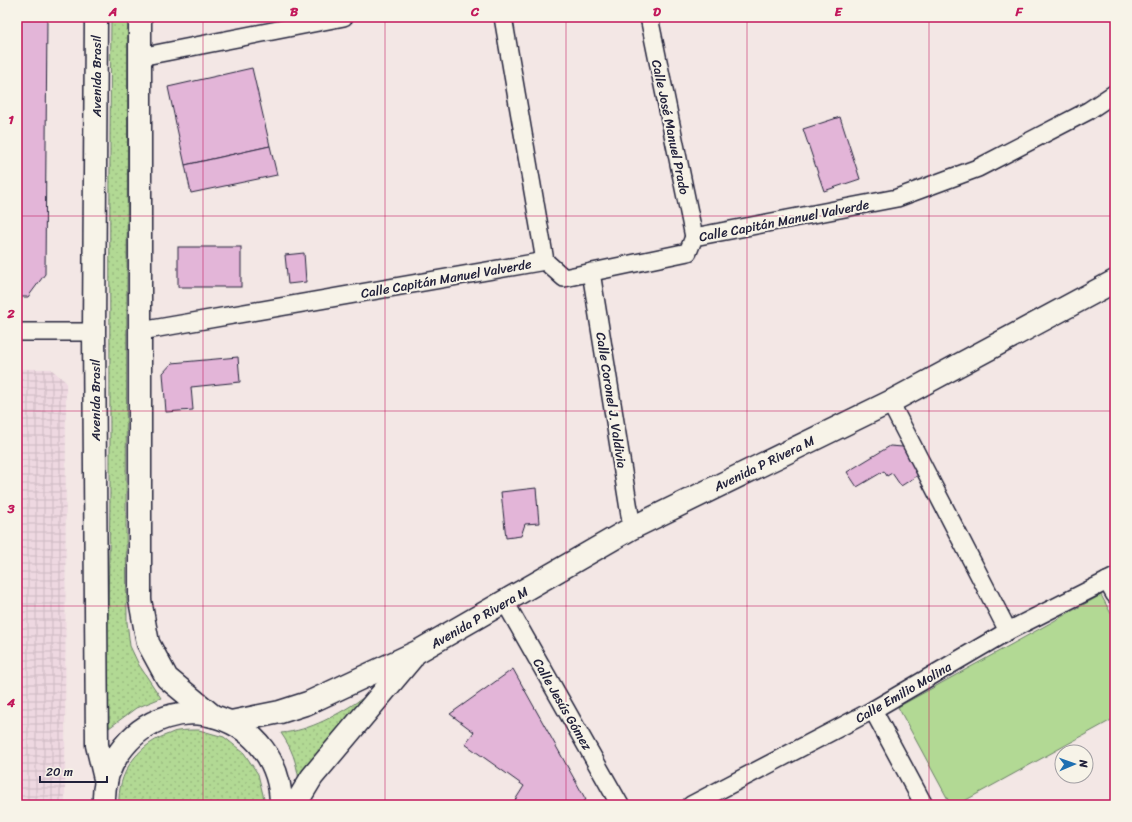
<svg xmlns="http://www.w3.org/2000/svg" width="1132" height="822" viewBox="0 0 1132 822" font-family="Sriracha,sans-serif">
<style>
.industrial{fill:url(#industrial-grid)}
.grass{fill:url(#grass-dots);stroke:#6a7e68}
.park{fill:#b2d994;stroke:#6a7e68}
.building{fill:#e3b5d8;stroke:#22223b}
.lines{fill:none;stroke-linecap:round;stroke-linejoin:round}
.street-casing{stroke:#22223b;stroke-width:20}
.secondary-casing{stroke:#22223b;stroke-width:25}
.street{stroke:#f7f3e8;stroke-width:17}
.secondary{stroke:#f7f3e8;stroke-width:22}
.grid{fill:none;stroke:#c2185b;stroke-width:1;stroke-opacity:0.55}
.labels{text-anchor:middle;stroke-width:4;stroke-linejoin:round;paint-order:stroke}
.street-label{font-size:13px;fill:#22223b;stroke:#f7f3e8}
.neatline{fill:none;stroke:#c2185b;stroke-width:1.5}
.grid-label{font-size:13px;text-anchor:middle;font-weight:bold;fill:#c2185b}
</style>
<defs>
<pattern id="industrial-grid" width="8" height="8" patternUnits="userSpaceOnUse"><rect width="8" height="8" fill="#eed8e1"/><path d="M0 4h8M4 0v8" fill="none" stroke="#ccb9c2"/></pattern>
<pattern id="grass-dots" width="8" height="8" patternUnits="userSpaceOnUse"><rect width="8" height="8" fill="#b2d994"/><path d="M2 2h.1M6 6h.1" fill="none" stroke="#99ba80" stroke-width="1.8" stroke-linecap="round"/></pattern>
</defs>
<rect width="100%" height="100%" fill="#f3e7e5"/>
<filter id="ink" filterUnits="userSpaceOnUse"><feTurbulence type="fractalNoise" baseFrequency=".025" numOctaves="2"/><feDisplacementMap in="SourceGraphic" scale="8" xChannelSelector="R" yChannelSelector="G"/><feConvolveMatrix kernelMatrix="1 2 1 2 8 2 1 2 1" color-interpolation-filters="sRGB"/></filter>
<g filter="url(#ink)">
<path class="industrial" d="M17,369H51L66,382L65,805H17Z"/>
<g class="grass">
<path d="M111,17H128L126,521L127,622L130,646L139,665L161,698L136,708L109,728C105,646 110,563 110,481C110,326 109,172 111,17Z"/>
<path d="M363,698H365L299,780C296,761 292,749 281,733C310,731 339,714 363,698Z"/>
<path d="M199,730L224,737L244,753L258,774L264,799L263,805H119C117,774 137,746 166,735C170,734 174,731 178,731C185,730 192,730 199,730Z"/>
</g>
<path class="park" d="M1101,595L1115,621V718L957,805H951L898,707Z"/>
<g class="building">
<path d="M17,17H47L45,274L28,297H17Z"/>
<path d="M252,68L270,146L185,165L168,87Z"/>
<path d="M840,117L860,179L824,191L803,129Z"/>
<path d="M270,146L277,175L191,193L185,165Z"/>
<rect x="178" y="247" width="63" height="40"/>
<path d="M304,253L306,282L288,284L285,255Z"/>
<path d="M238,357L240,382L191,387L193,410L166,412L163,373L172,363Z"/>
<path d="M890,446L903,447L920,474L901,486L892,473L887,476L884,471L857,487L847,472Z"/>
<path d="M536,488L539,523L525,524L521,536L506,538L501,492Z"/>
<path d="M513,669L586,800L577,805H512L524,786L465,744L474,732L450,714Z"/>
</g>
<g class="lines">
<g class="street-casing">
<g id="street">
<path d="M503,17L545,261"/>
<path d="M649,17L694,237"/>
<path d="M140,57L344,17"/>
<path d="M591,272L632,528"/>
<path d="M141,331L545,261L564,278L688,252L694,237L897,198L978,168L1088,111L1115,93"/>
<path d="M17,332H94"/>
<path d="M890,402L1008,631"/>
<path d="M1107,581L1115,595"/>
<path d="M505,602L620,805"/>
<path d="M873,710L924,805"/>
<path d="M691,805L873,710L1008,631L1115,577"/>
</g>
</g>
<g class="secondary-casing">
<g id="secondary">
<path d="M96,17L94,332L97,745L106,783"/>
<path d="M140,17V600L148,643L167,678L213,716"/>
<path d="M231,722L280,712L308,703L417,652L632,528L890,402L1115,281"/>
<path d="M104,805C103,787 108,768 119,753C170,679 281,716 281,805"/>
<path d="M295,805L312,777L412,658"/>
</g>
</g>
<use href="#street" class="street"/>
<use href="#secondary" class="secondary"/>
</g>
</g>
<path class="grid" d="M203,17V805M385,17V805M566,17V805M747,17V805M929,17V805M17,216H1115M17,411H1115M17,606H1115"/>
<g class="labels">
<g class="street-label">
<text transform="translate(96 76) rotate(-90)" y="5">Avenida Brasil</text>
<text transform="translate(671 127) rotate(78)" y="5">Calle José Manuel Prado</text>
<text transform="translate(784 220) rotate(-11)" y="5">Calle Capitán Manuel Valverde</text>
<text transform="translate(446 278) rotate(-10)" y="5">Calle Capitán Manuel Valverde</text>
<text transform="translate(95 400) rotate(-90)" y="5">Avenida Brasil</text>
<text transform="translate(612 400) rotate(81)" y="5">Calle Coronel J. Valdivia</text>
<text transform="translate(764 463) rotate(-26)" y="5">Avenida P Rivera M</text>
<text transform="translate(479 617) rotate(-30)" y="5">Avenida P Rivera M</text>
<text transform="translate(903 692) rotate(-30)" y="5">Calle Emilio Molina</text>
<text transform="translate(563 704) rotate(60)" y="5">Calle Jesús Gómez</text>
</g>
</g>
<rect width="1132" height="822" fill="none" stroke="#f7f3e8" stroke-width="44"/>
<g transform="translate(1074 764) rotate(88)"><circle r="19" fill="#f7f3e8" stroke="#a29fa3"/>
<path d="M0-3L7 15L0 10L-7 15Z" fill="#1f6fb2"/>
<text y="-6" font-size="11" font-weight="bold" text-anchor="middle" fill="#22223b">N</text>
</g>
<path d="M40 776v6h67v-6" fill="none" stroke="#22223b" stroke-width="2"/>
<text x="46" y="776" font-size="12" fill="#22223b" stroke="#f7f3e8" stroke-width="3" paint-order="stroke">20 m</text>
<rect x="22" y="22" width="1088" height="778" class="neatline"/>
<g class="grid-label">
<text x="113" y="16">A</text>
<text x="294" y="16">B</text>
<text x="475" y="16">C</text>
<text x="657" y="16">D</text>
<text x="838" y="16">E</text>
<text x="1019" y="16">F</text>
<text x="11" y="124">1</text>
<text x="11" y="318">2</text>
<text x="11" y="513">3</text>
<text x="11" y="707">4</text>
</g>
</svg>
